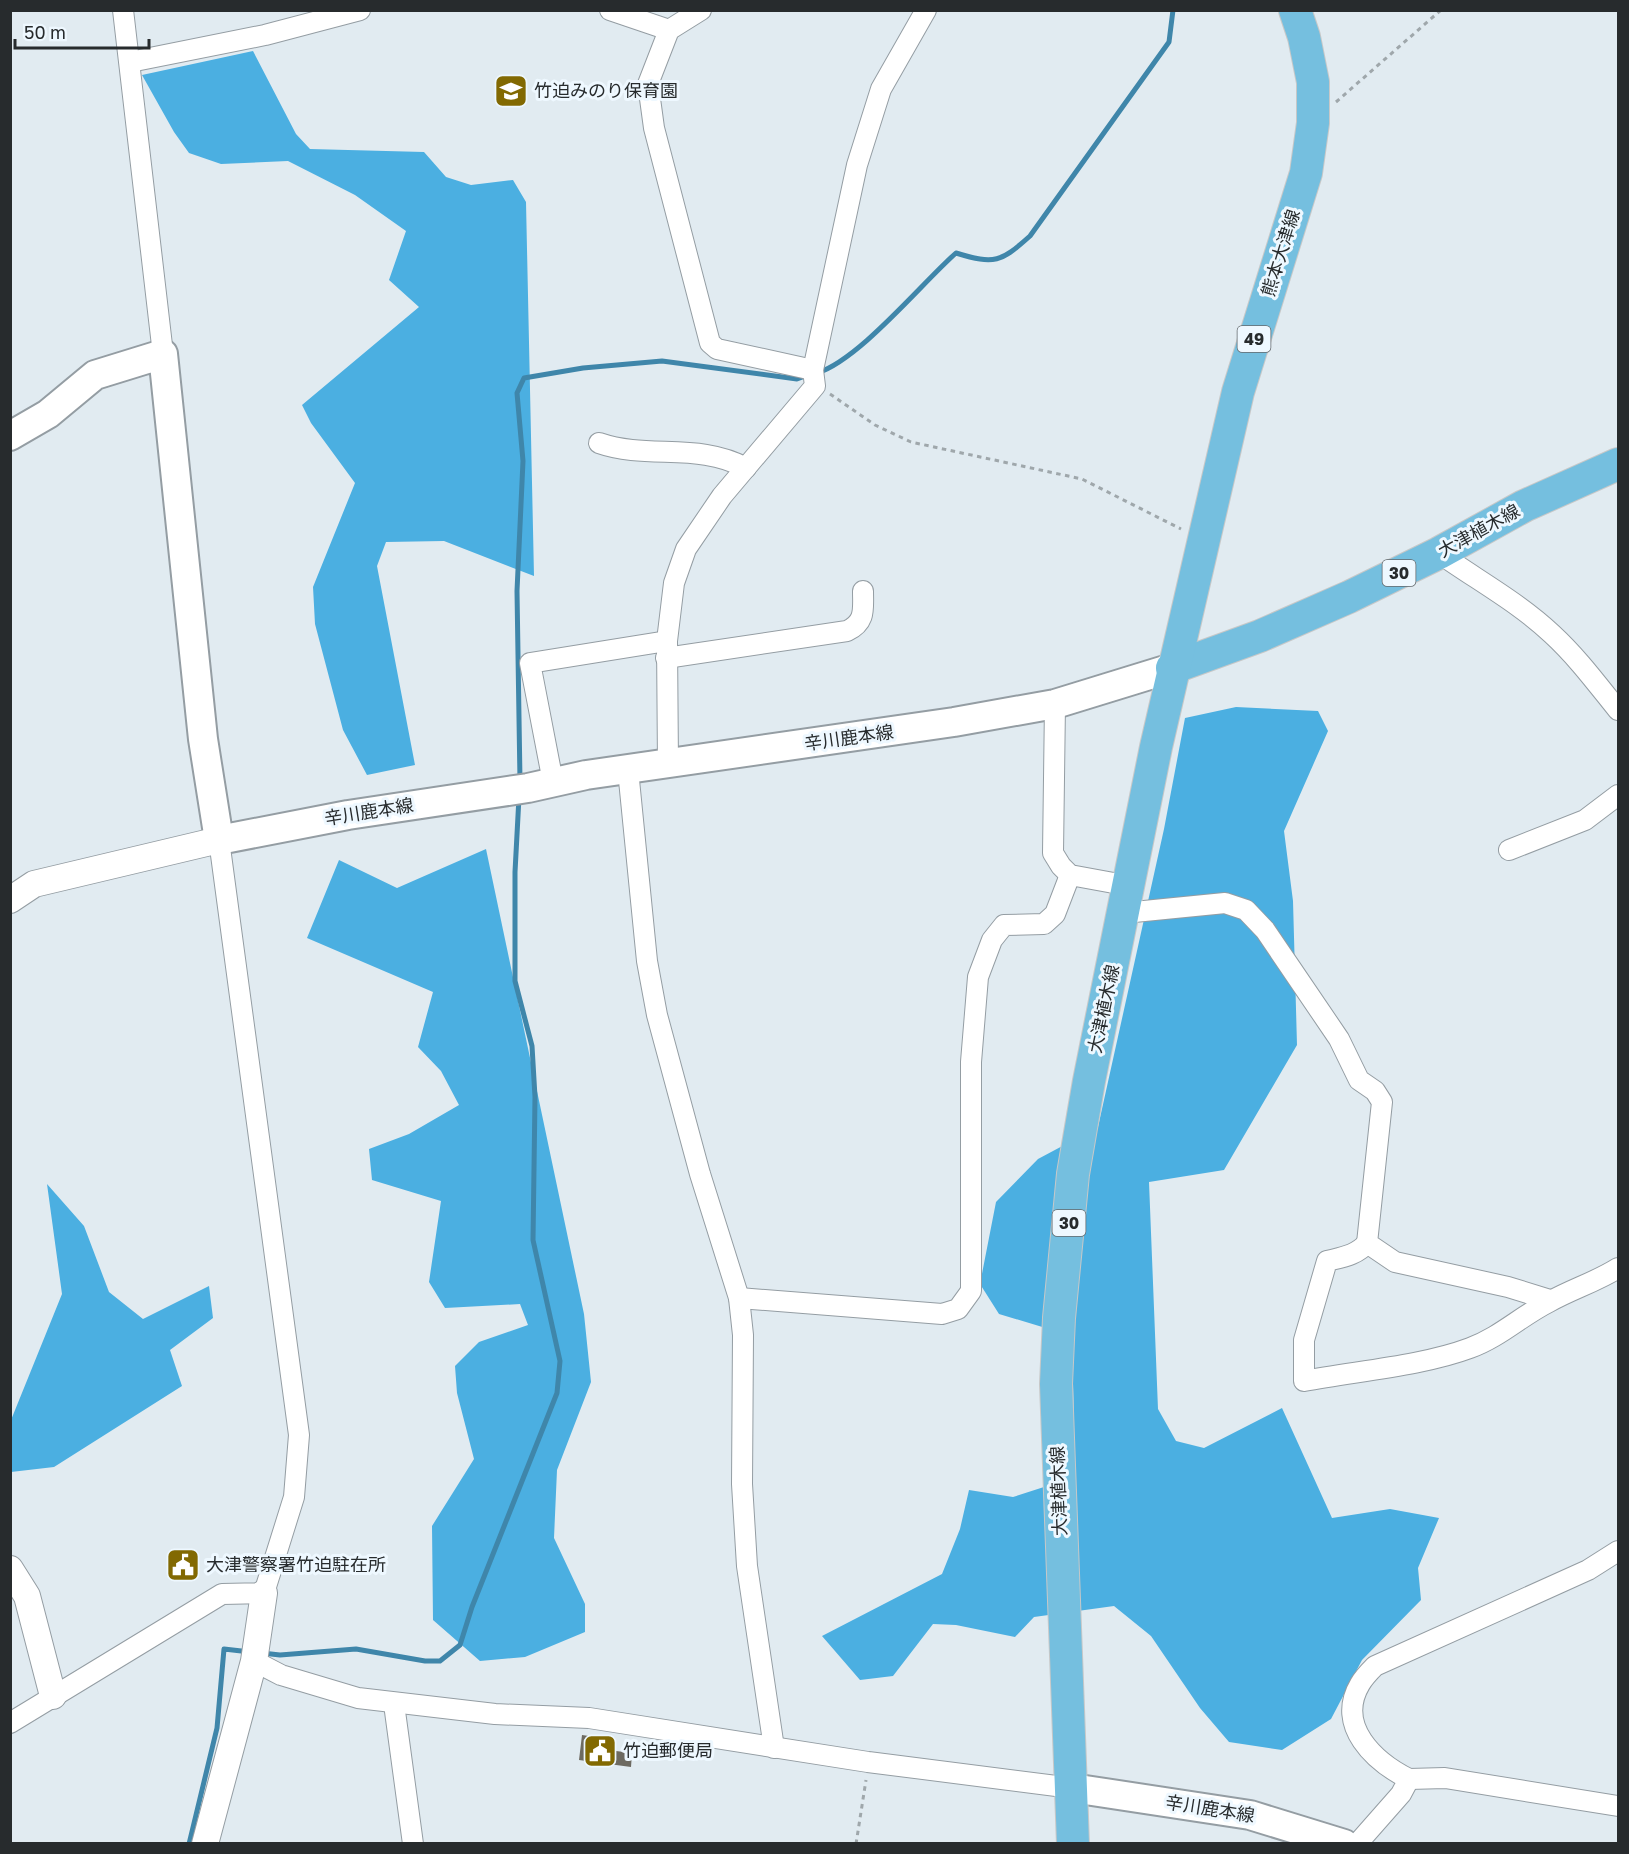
<svg xmlns="http://www.w3.org/2000/svg" width="1629" height="1854" viewBox="0 0 1629 1854" font-family="'Golos Text','Noto Sans JP',sans-serif">
<style>
.forest{fill:#4bafe1}
.lines{fill:none;stroke-linecap:round;stroke-linejoin:round}
.stream{stroke:#3f86aa;stroke-width:5}
.building{fill:#6d6a61}
.minor-casing{stroke:#949da3;stroke-width:22}
.tertiary-casing{stroke:#949da3;stroke-width:28}
.secondary-casing{stroke:#949da3;stroke-width:32}
.primary-casing{stroke:#c7c8c8;stroke-width:34}
.path{stroke:#9fa7ab;stroke-width:3;stroke-dasharray:4.5 4.5;stroke-linecap:butt}
.minor{stroke:#fff;stroke-width:20}
.tertiary{stroke:#fff;stroke-width:26}
.secondary{stroke:#fff;stroke-width:28}
.primary{stroke:#75bfdf;stroke-width:32}
.labels{text-anchor:middle;stroke-width:6;stroke-linejoin:round;paint-order:stroke}
.shield{fill:#eef8ff;stroke:#63686c;stroke-width:1.5}
.shield-label{font-size:16px;font-weight:bold;fill:#272b2d}
.poi-label{font-size:18px;fill:#272b2d;stroke:#eef8ff;text-anchor:start}
.street-label{font-size:18px;fill:#272b2d;stroke:#eef8ff}
</style>
<rect width="100%" height="100%" fill="#e1ebf1"/>
<g class="forest">
<path d="M253,51L296,134L310,149L424,152L446,177L471,185L513,180L526,202L534,576L444,541L386,542L377,566L415,765L367,775L343,730L315,624L313,587L355,483L311,423L302,405L419,307L389,280L406,231L355,195L288,161L221,164L189,153L174,132L142,75Z"/>
<path d="M1236,707L1318,711L1328,731L1284,831L1293,901L1297,1045L1224,1170L1149,1182L1158,1409L1176,1441L1204,1448L1282,1408L1332,1518L1390,1509L1439,1518L1418,1568L1421,1600L1362,1660L1331,1719L1282,1750L1229,1742L1200,1708L1151,1636L1114,1606L1034,1617L1015,1637L956,1625L933,1624L893,1676L860,1680L822,1636L942,1574L960,1529L969,1490L1013,1497L1075,1477L1072,1336L999,1314L980,1284L996,1202L1038,1159L1098,1127L1164,829L1185,718Z"/>
<path d="M486,849L584,1314L591,1382L557,1470L554,1538L585,1604V1632L525,1657L480,1661L433,1620L432,1526L474,1459L457,1393L455,1366L479,1342L528,1325L520,1304L445,1308L429,1282L441,1201L372,1180L369,1149L409,1134L459,1105L441,1071L418,1047L433,992L307,938L339,860L397,888Z"/>
<path d="M47,1184L84,1226L109,1292L143,1319L209,1286L213,1318L170,1350L182,1386L54,1467L11,1472V1420L62,1294Z"/>
</g>
<g class="lines">
<g class="stream">
<path d="M817,373C859,360 921,284 956,253C995,265 1001,262 1030,236L1169,42L1173,10"/>
<path d="M520,781L517,591L523,461L517,393L524,378L583,368L662,361L797,379L808,375"/>
<path d="M262,1653L280,1655L356,1649L425,1661H440L460,1645L472,1607L557,1393L560,1361L533,1240L535,1097L532,1046L515,981V872L519,797"/>
<path d="M189,1844L217,1728L224,1649L250,1652"/>
</g>
</g>
<path class="building" d="M582,1735L609,1739L608,1750L632,1753L631,1767L579,1760Z"/>
<g class="lines">
<g class="minor-casing">
<g id="minor">
<path d="M123,10L163,354"/>
<path d="M610,10L669,30"/>
<path d="M701,10L669,30L648,84L654,128L710,343L717,349L813,370"/>
<path d="M130,62L265,35L360,10"/>
<path d="M599,443C648,460 699,442 746,468"/>
<path d="M1439,553C1477,580 1518,602 1552,634C1577,657 1597,684 1618,710"/>
<path d="M666,658L847,631C866,622 863,609 863,591"/>
<path d="M1055,704L1053,853L1061,866L1070,875L1130,886"/>
<path d="M668,765L667,641L674,583L686,549L722,496L815,386L813,370L857,165L881,89L926,10"/>
<path d="M628,770L647,961L657,1015L700,1174L739,1298L743,1335L742,1484L747,1566L774,1748"/>
<path d="M553,782L530,663L667,641"/>
<path d="M1509,850L1585,820L1618,795"/>
<path d="M1124,913L1225,903L1246,910L1265,930L1339,1039L1359,1080L1375,1091L1382,1102L1367,1243L1395,1262L1508,1287L1550,1300"/>
<path d="M1367,1243C1357,1255 1343,1257 1327,1261L1304,1340V1381C1356,1371 1422,1366 1470,1348C1500,1337 1521,1316 1549,1302C1572,1289 1596,1282 1618,1268"/>
<path d="M739,1298L942,1314L958,1309L971,1291V1062L978,977L992,940L1004,925L1044,924L1055,914L1070,875"/>
<path d="M254,1661L281,1675L358,1698L495,1714L589,1718L868,1762L1072,1788"/>
<path d="M394,1704L413,1844"/>
<path d="M10,1723L222,1594L264,1593L294,1497L299,1435L219,840"/>
<path d="M1409,1779L1445,1778L1618,1806"/>
<path d="M1357,1844L1401,1794L1409,1779C1375,1762 1335,1726 1360,1684C1364,1677 1370,1671 1375,1666L1588,1570L1618,1551"/>
</g>
</g>
<g class="tertiary-casing">
<g id="tertiary">
<path d="M10,900L34,884L219,840"/>
<path d="M10,1569L27,1596L53,1696"/>
<path d="M205,1844L254,1661L264,1593"/>
</g>
</g>
<g class="secondary-casing">
<g id="secondary">
<path d="M10,436L48,414L95,375L163,354L203,739L219,840L348,815L528,788L586,775L954,722L1055,704L1172,668"/>
<path d="M1072,1788L1250,1815L1344,1844"/>
</g>
</g>
<g class="primary-casing">
<g id="primary">
<path d="M1172,668L1260,636L1349,597L1439,553L1524,506L1618,464"/>
<path d="M1073,1844L1056,1384L1059,1318L1073,1174L1089,1081L1156,747L1238,392L1306,173L1313,123V82L1304,37L1295,10"/>
</g>
</g>
<g class="path">
<path d="M1336,102L1441,10"/>
<path d="M830,394L875,425L911,442L1082,479L1181,529"/>
<path d="M856,1844L866,1780"/>
</g>
<use href="#minor" class="minor"/>
<use href="#tertiary" class="tertiary"/>
<use href="#secondary" class="secondary"/>
<use href="#primary" class="primary"/>
</g>
<defs>
<g id="school-square" transform="scale(1.725)"><rect x="-9" y="-9" width="18" height="18" rx="4" fill="#826902" stroke="#eef8ff"/><path d="M0-5L7-2L0 1L-7-2ZM-4 1L0 2.5L4 1V4Q0 6-4 4Z" fill="#fff"/></g>
<g id="civic-square" transform="scale(1.725)"><rect x="-9" y="-9" width="18" height="18" rx="4" fill="#826902" stroke="#eef8ff"/><path d="M-.6-6.5H3V-4.5H.6V-3L4-1V1h2V6H-6V1h2V-1L-.6-3ZM-1.2 2.5V6h2.4V2.5Z" fill="#fff"/></g>
</defs>
<g fill-rule="evenodd">
<use href="#school-square" x="511" y="91"/>
<use href="#civic-square" x="183" y="1565"/>
<use href="#civic-square" x="600" y="1751"/>
</g>
<g class="labels">
<g class="shield">
<rect x="1237.5" y="326" width="33" height="26" rx="4.5"/>
<rect x="1382.5" y="560" width="33" height="26" rx="4.5"/>
<rect x="1052.5" y="1210" width="33" height="26" rx="4.5"/>
</g>
<g class="shield-label">
<text x="1254" y="345">49</text>
<text x="1399" y="579">30</text>
<text x="1069" y="1229">30</text>
</g>
<g class="poi-label">
<text x="534" y="97">竹迫みのり保育園</text>
<text x="206" y="1571">大津警察署竹迫駐在所</text>
<text x="623" y="1757">竹迫郵便局</text>
</g>
<g class="street-label">
<text transform="translate(1281 253) rotate(-73)" y="6">熊本大津線</text>
<text transform="translate(1479 531) rotate(-29)" y="6">大津植木線</text>
<text transform="translate(849 738) rotate(-8)" y="6">辛川鹿本線</text>
<text transform="translate(369 812) rotate(-9)" y="6">辛川鹿本線</text>
<text transform="translate(1104 1009) rotate(-78)" y="6">大津植木線</text>
<text transform="translate(1059 1491) rotate(-92)" y="6">大津植木線</text>
<text transform="translate(1210 1809) rotate(9)" y="6">辛川鹿本線</text>
</g>
</g>
<rect width="1629" height="1854" fill="none" stroke="#272b2d" stroke-width="24"/>
<path d="M15 39v9h134v-9" fill="none" stroke="#272b2d" stroke-width="3"/>
<text x="24" y="39" font-size="18" fill="#272b2d" stroke="#eef8ff" stroke-width="4.5" paint-order="stroke">50 m</text>
</svg>
